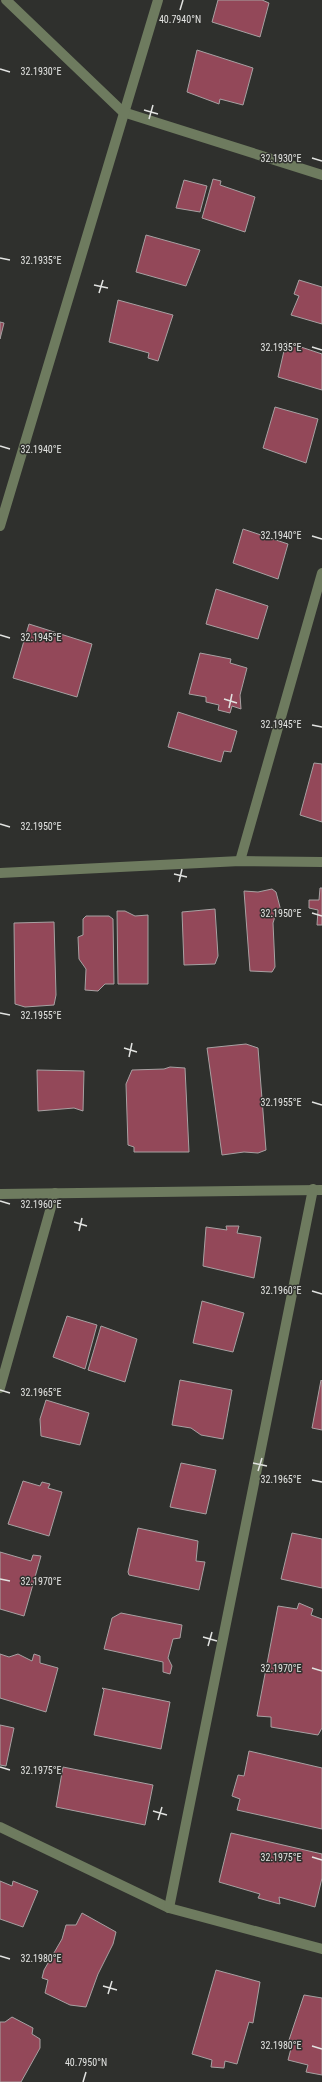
<svg xmlns="http://www.w3.org/2000/svg" width="322" height="2082" viewBox="0 0 322 2082" font-family="'Roboto Condensed',sans-serif">
<style>
.building{fill:#934859;stroke:#a7a1a2}
.lines{fill:none;stroke-linecap:round;stroke-linejoin:round}
.minor{stroke:#6e7b5f;stroke-width:10}
.ticks{fill:none;stroke:#e2e3e1;stroke-width:1.5}
.ticks-label{font-size:10px;text-anchor:middle;fill:#e2e3e1;stroke:#2f302d;stroke-width:3;stroke-linejoin:round;paint-order:stroke}
</style>
<rect width="100%" height="100%" fill="#2f302d"/>
<g class="building">
<path d="M218,0H262L269,3L260,37L212,22Z"/>
<path d="M197,50L253,68L243,105L220,99L219,104L187,92Z"/>
<path d="M213,179L221,181L220,185L255,197L245,232L202,218Z"/>
<path d="M184,180L207,186L200,212L176,208Z"/>
<path d="M146,235L200,250L186,286L136,272Z"/>
<path d="M299,280L322,287V324L291,315L299,296L294,294Z"/>
<path d="M118,300L173,315L158,361L148,358L149,353L109,342Z"/>
<path d="M0,322L4,323L0,339Z"/>
<path d="M286,342L322,354V390L278,377Z"/>
<path d="M275,407L318,419L306,463L263,448Z"/>
<path d="M243,529L288,544L278,579L233,563Z"/>
<path d="M216,589L268,606L258,639L206,624Z"/>
<path d="M29,624L92,644L77,697L13,678Z"/>
<path d="M200,653L231,659L230,663L247,668L240,695L241,709L232,706L230,713L218,710L219,705L206,702V697L189,694Z"/>
<path d="M178,712L237,731L231,752L224,751L221,762L168,747Z"/>
<path d="M314,763L322,764V822L300,815Z"/>
<path d="M320,888H322V925H317L318,910L309,908V900H319Z"/>
<path d="M272,889L276,892L281,911L276,913L273,923L275,967L272,972L250,971L244,891L258,892Z"/>
<path d="M215,909L218,956L215,964L184,965L182,912Z"/>
<path d="M117,911H125L135,916L148,915V984H118Z"/>
<path d="M86,916H109L113,919L114,984H105L98,991L85,990L86,969L79,959L78,937L83,935V919Z"/>
<path d="M54,922L56,995L54,1005L25,1007L15,1004L14,923Z"/>
<path d="M246,1044L258,1048L266,1150L258,1153L244,1152L222,1155L207,1048Z"/>
<path d="M170,1067L185,1068L189,1152H134V1147L128,1145L126,1084L132,1070L164,1069Z"/>
<path d="M37,1070L84,1071L83,1111L74,1108L38,1111Z"/>
<path d="M226,1226H239L237,1233L261,1237L254,1278L203,1266L206,1227L227,1230Z"/>
<path d="M202,1301L244,1313L233,1352L193,1343Z"/>
<path d="M67,1316L97,1325L85,1369L53,1357Z"/>
<path d="M101,1326L137,1339L125,1382L88,1370Z"/>
<path d="M180,1380L232,1390L223,1439L201,1435L191,1428L172,1425Z"/>
<path d="M321,1380L322,1381V1430L312,1428Z"/>
<path d="M46,1400L89,1413L80,1445L41,1436L40,1419Z"/>
<path d="M181,1463L216,1470L206,1514L170,1507Z"/>
<path d="M23,1481L40,1486L42,1482L50,1484L48,1488L62,1492L49,1536L8,1524Z"/>
<path d="M138,1528L198,1541L196,1561L205,1562L199,1590L129,1575L128,1572Z"/>
<path d="M292,1533L322,1539V1588L281,1579Z"/>
<path d="M0,1552L31,1561L33,1555L41,1556L24,1616L0,1609Z"/>
<path d="M299,1603L313,1609L311,1615L322,1619V1728L318,1735L271,1727V1717L257,1716L278,1606L297,1609Z"/>
<path d="M121,1613L182,1625L180,1638L173,1639L168,1658L172,1666L170,1674L163,1672V1662L104,1649L112,1618Z"/>
<path d="M0,1654L9,1657L18,1654L32,1661L34,1654L40,1656V1663L58,1668L46,1712L0,1698Z"/>
<path d="M102,1688L170,1702L161,1749L94,1735L104,1690Z"/>
<path d="M0,1725L14,1728L6,1766L0,1765Z"/>
<path d="M249,1751L322,1768V1829L237,1810L240,1799L232,1796L238,1775L244,1776Z"/>
<path d="M63,1767L153,1785L145,1825L56,1807Z"/>
<path d="M231,1833L322,1854V1878L315,1907L279,1897L280,1904L276,1903L258,1898L260,1894L219,1882Z"/>
<path d="M0,1881L12,1886L13,1881L38,1891L23,1927L0,1919Z"/>
<path d="M82,1913L116,1932L113,1944L98,1974L86,2007L70,2005L45,1993L48,1980L42,1978L44,1970L62,1939L66,1925H76Z"/>
<path d="M216,1970L260,1982L253,2023L249,2022L237,2064L225,2061L224,2068L211,2067L212,2060L192,2054Z"/>
<path d="M304,1995L322,1998V2075L306,2072L308,2065L288,2060L293,2041L289,2040Z"/>
<path d="M12,2017L33,2028L32,2034L40,2039V2048L21,2082H0V2022H5Z"/>
</g>
<g class="lines">
<g class="minor">
<path d="M6,0L123,112L322,175"/>
<path d="M0,526L158,0"/>
<path d="M240,861L322,573"/>
<path d="M0,873L240,861L322,862"/>
<path d="M0,1194L322,1190"/>
<path d="M0,1388L55,1193"/>
<path d="M0,1827L169,1908L322,1949"/>
<path d="M169,1908L313,1189"/>
</g>
</g>
<path class="ticks" d="M180,10L183,0M0,69L10,72M144,110L158,114M149,119L153,105M312,158L322,161M0,258L10,260M94,285L108,288M99,293L103,280M312,347L322,350M0,446L10,449M312,536L322,539M0,635L10,638M224,699L237,703M229,708L232,694M312,725L322,727M0,824L10,827M174,874L187,877M179,882L182,869M312,913L322,916M0,1013L10,1015M124,1048L137,1052M129,1057L132,1043M312,1102L322,1105M0,1201L10,1204M74,1222L87,1226M79,1231L82,1218M312,1291L322,1294M0,1390L10,1393M253,1463L267,1466M258,1471L262,1458M312,1480L322,1482M0,1579L10,1581M203,1637L217,1641M208,1646L212,1632M312,1668L322,1671M0,1767L10,1770M153,1811L167,1815M158,1820L162,1807M312,1857L322,1860M0,1956L10,1959M103,1986L117,1990M108,1994L112,1981M312,2046L322,2049M83,2082L86,2072"/>
<g class="ticks-label">
<text x="180" y="23">40.7940°N</text>
<text x="41" y="75">32.1930°E</text>
<text x="281" y="162">32.1930°E</text>
<text x="41" y="264">32.1935°E</text>
<text x="281" y="351">32.1935°E</text>
<text x="41" y="453">32.1940°E</text>
<text x="281" y="539">32.1940°E</text>
<text x="41" y="641">32.1945°E</text>
<text x="281" y="728">32.1945°E</text>
<text x="41" y="830">32.1950°E</text>
<text x="281" y="917">32.1950°E</text>
<text x="41" y="1019">32.1955°E</text>
<text x="281" y="1106">32.1955°E</text>
<text x="41" y="1208">32.1960°E</text>
<text x="281" y="1294">32.1960°E</text>
<text x="41" y="1396">32.1965°E</text>
<text x="281" y="1483">32.1965°E</text>
<text x="41" y="1585">32.1970°E</text>
<text x="281" y="1672">32.1970°E</text>
<text x="41" y="1774">32.1975°E</text>
<text x="281" y="1861">32.1975°E</text>
<text x="41" y="1962">32.1980°E</text>
<text x="281" y="2049">32.1980°E</text>
<text x="86" y="2066">40.7950°N</text>
</g>
</svg>
